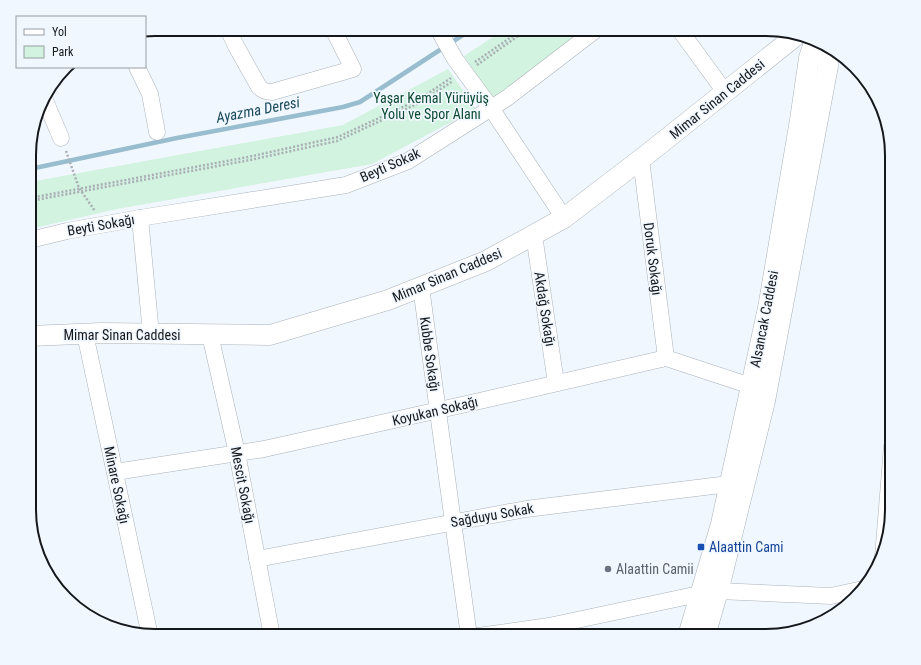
<svg xmlns="http://www.w3.org/2000/svg" width="921" height="665" viewBox="0 0 921 665" font-family="'Roboto Condensed',sans-serif">
<style>
.green{fill:#d1f3df}
.lines{fill:none;stroke-linecap:round;stroke-linejoin:round}
.stream{stroke:#98bdce;stroke-width:4.5}
.minor-casing{stroke:#abb2ba;stroke-width:17}
.tertiary-casing{stroke:#abb2ba;stroke-width:21}
.path{stroke:#aaafb5;stroke-width:2.5;stroke-dasharray:2 2;stroke-linecap:butt}
.minor{stroke:#fff;stroke-width:16}
.tertiary{stroke:#fff;stroke-width:20}
.transit-dot{fill:#1a4fb4;stroke:#f1f7fe;stroke-width:1.5}
.worship-dot{fill:#6b7280;stroke:#f1f7fe;stroke-width:1.5}
.labels{text-anchor:middle;stroke-width:3.5;stroke-linejoin:round;paint-order:stroke}
.park-label{font-size:14px;fill:#0b4a30;stroke:#f1f7fe}
.street-label{font-size:14px;fill:#15181b;stroke:#f1f7fe}
.transit-label{font-size:14px;fill:#164399;stroke:#f1f7fe;text-anchor:start}
.worship-label{font-size:14px;fill:#5b616d;stroke:#f1f7fe;text-anchor:start}
.water-label{font-size:15px;font-style:italic;fill:#18495c;stroke:#f1f7fe}
.rim{fill:none;stroke:#15181b;stroke-width:2}
</style>
<rect width="100%" height="100%" fill="#f1f7fe"/>
<g class="green">
<path d="M505,29H593L495,102L464,56Z"/>
<path d="M448,69L476,109L372,164L117,209L30,229V182L343,125Z"/>
</g>
<g class="lines">
<path class="stream" d="M30,169L177,138L343,107L360,102L472,29"/>
<g class="minor-casing">
<g id="minor">
<path d="M228,29L236,46L259,87C263,91 266,92 272,92L353,69L333,29"/>
<path d="M438,29L455,59L491,108L564,218"/>
<path d="M679,29L725,92"/>
<path d="M137,67L150,94L157,132"/>
<path d="M44,98L61,138"/>
<path d="M641,159L666,358"/>
<path d="M140,218L151,334"/>
<path d="M534,235L556,383"/>
<path d="M30,240L67,231L140,218L346,185L408,161L507,98L597,29"/>
<path d="M421,287L453,522L469,636"/>
<path d="M85,334L150,636"/>
<path d="M210,335L237,453L272,636"/>
<path d="M115,472L264,449L484,400L666,358L751,386"/>
<path d="M883,557L892,446"/>
<path d="M257,559L526,509L729,484"/>
<path d="M718,591L831,596L863,589"/>
<path d="M478,636L549,626L699,594"/>
</g>
</g>
<g class="tertiary-casing">
<g id="tertiary">
<path d="M30,336L101,333L270,335L388,300L486,261L564,218L645,156L798,34"/>
<path d="M688,636L721,524L768,308L800,120L809,58L815,40"/>
<path d="M705,636L720,584L765,401L828,66L827,46"/>
</g>
</g>
<g class="path">
<path d="M475,62L523,29"/>
<path d="M477,65L528,29"/>
<path d="M66,151L79,188L95,211"/>
<path d="M30,198L248,157L338,137L418,100L451,78"/>
<path d="M30,201L250,160L337,141L419,103L453,81"/>
</g>
<use href="#minor" class="minor"/>
<use href="#tertiary" class="tertiary"/>
</g>
<rect class="transit-dot" x="697" y="543" width="8" height="8" rx="2"/>
<circle class="worship-dot" cx="608" cy="569" r="4"/>
<g class="labels">
<g class="park-label">
<text x="431" y="103">Yaşar Kemal Yürüyüş<tspan x="431" dy="16">Yolu ve Spor Alanı</tspan></text>
</g>
<g class="street-label">
<text transform="translate(717 99) rotate(-39)" y="5">Mimar Sinan Caddesi</text>
<text transform="translate(390 165) rotate(-24)" y="5">Beyti Sokak</text>
<text transform="translate(101 225) rotate(-10)" y="5">Beyti Sokağı</text>
<text transform="translate(653 259) rotate(83)" y="5">Doruk Sokağı</text>
<text transform="translate(447 275) rotate(-23)" y="5">Mimar Sinan Caddesi</text>
<text transform="translate(545 309) rotate(81)" y="5">Akdağ Sokağı</text>
<text transform="translate(764 319) rotate(-79)" y="5">Alsancak Caddesi</text>
<text x="122" y="340">Mimar Sinan Caddesi</text>
<text transform="translate(430 354) rotate(82)" y="5">Kubbe Sokağı</text>
<text transform="translate(435 411) rotate(-13)" y="5">Koyukan Sokağı</text>
<text transform="translate(117 485) rotate(78)" y="5">Minare Sokağı</text>
<text transform="translate(243 485) rotate(79)" y="5">Mescit Sokağı</text>
<text transform="translate(492 515) rotate(-10)" y="5">Sağduyu Sokak</text>
</g>
<g class="transit-label">
<text x="709" y="552">Alaattin Cami</text>
</g>
<g class="worship-label">
<text x="616" y="574">Alaattin Camii</text>
</g>
<g class="water-label">
<text transform="translate(258 110) rotate(-11)" y="5">Ayazma Deresi</text>
</g>
</g>
<path d="M0 0H921V665H0ZM155 36H766A119 119 0 0 1 885 155V510A119 119 0 0 1 766 629H155A119 119 0 0 1 36 510V155A119 119 0 0 1 155 36Z" fill="#f1f7fe" fill-rule="evenodd"/>
<path class="rim" d="M155 36H766A119 119 0 0 1 885 155V510A119 119 0 0 1 766 629H155A119 119 0 0 1 36 510V155A119 119 0 0 1 155 36Z"/>
<rect x="16" y="16" width="130" height="52" fill="#f1f7fe" stroke="#999ea3"/>
<rect x="24" y="29" width="20" height="6" fill="#ffffff" stroke="#999ea3"/>
<text x="52" y="36" font-size="12" fill="#15181b">Yol</text>
<rect x="24" y="46" width="20" height="12" fill="#d1f3df" stroke="#999ea3"/>
<text x="52" y="56" font-size="12" fill="#15181b">Park</text>
</svg>
